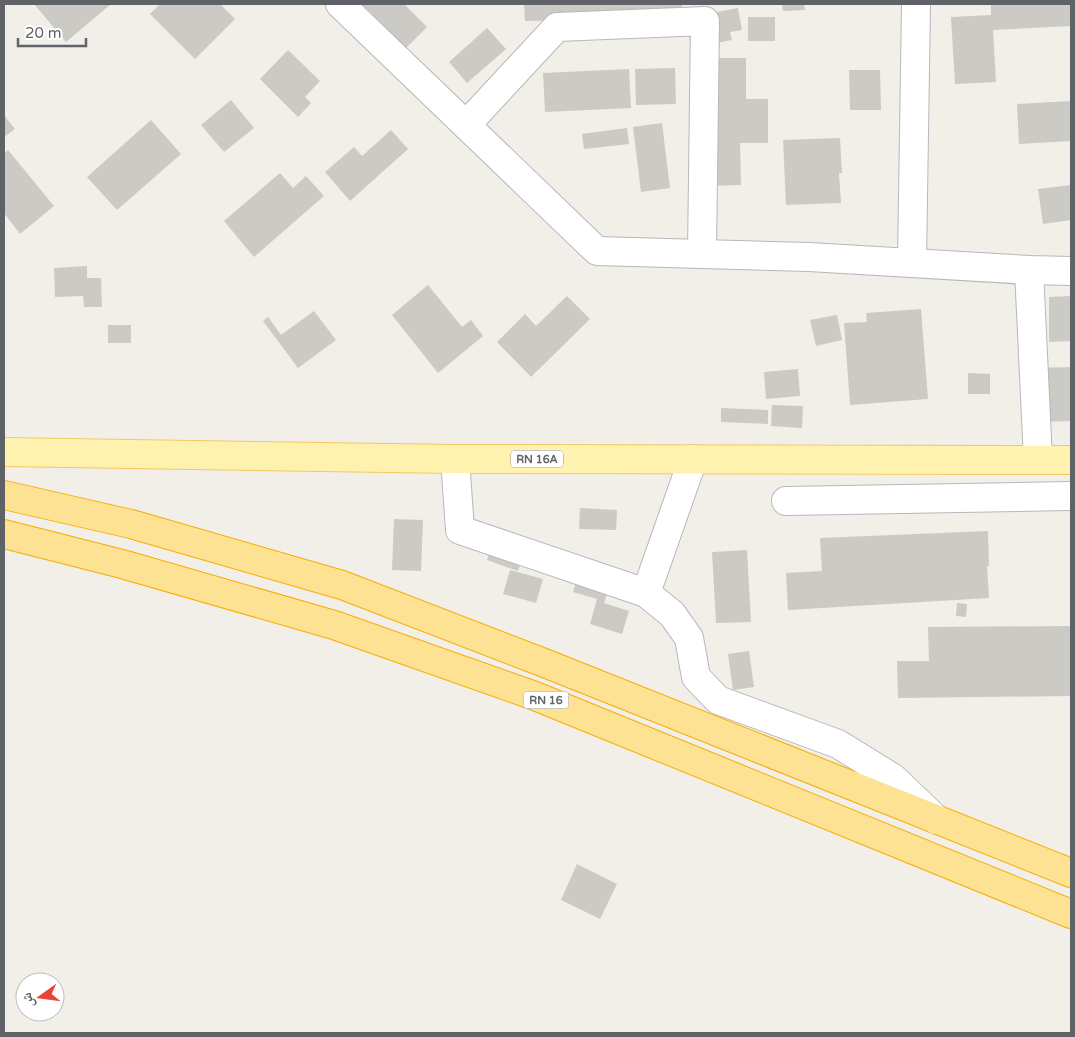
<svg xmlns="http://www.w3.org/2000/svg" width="1075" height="1037" viewBox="0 0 1075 1037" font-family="'Varela Round','Noto Naskh Arabic',sans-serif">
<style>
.building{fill:#cccac5}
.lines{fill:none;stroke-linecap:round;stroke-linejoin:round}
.minor-casing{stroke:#b5b8bc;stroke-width:30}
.major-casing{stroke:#f2c960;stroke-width:30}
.highway-casing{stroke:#f9ab00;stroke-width:30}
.minor{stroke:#fff;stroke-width:28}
.major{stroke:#fff2af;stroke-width:28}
.highway{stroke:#fde293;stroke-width:28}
.labels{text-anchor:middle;stroke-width:4;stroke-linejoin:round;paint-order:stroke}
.shield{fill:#fff;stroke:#8f9295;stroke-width:1}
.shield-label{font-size:11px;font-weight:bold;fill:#5f6368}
</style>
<rect width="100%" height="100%" fill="#f1efe8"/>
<g class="building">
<path d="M34,4H111L66,42Z"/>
<path d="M160,4H220L235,19L195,59L150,14Z"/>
<path d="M362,4H404L427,27L406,48Z"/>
<path d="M524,4H682V18L525,21Z"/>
<path d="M782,4H804L805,10L783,11Z"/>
<path d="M991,4H1071V26L993,30L996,82L955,84L951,17L991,15Z"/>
<path d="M738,8L742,30L730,32L732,40L691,48L686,18Z"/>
<rect x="748" y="17" width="27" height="24"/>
<path d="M487,28L506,49L467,83L449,62Z"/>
<path d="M288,50L320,81L305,97L311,103L298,117L260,79Z"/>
<path d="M705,58H746V99H768V143H740L741,185L707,186Z"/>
<path d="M675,68L676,104L636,105L635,69Z"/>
<path d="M629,69L631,108L545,112L543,73Z"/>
<path d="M849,70H880L881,110H850Z"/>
<path d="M231,100L254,128L224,152L201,125Z"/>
<path d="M1071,101V141L1019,144L1017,104Z"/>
<path d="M4,115L15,129L4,137Z"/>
<path d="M151,120L181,154L117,210L87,177Z"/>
<path d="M662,123L670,188L641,192L633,127Z"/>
<path d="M627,128L629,144L584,149L582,134Z"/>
<path d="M391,130L408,149L350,201L325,172L354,147L362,156Z"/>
<path d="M840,138L842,173H839L841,203L786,205L783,140Z"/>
<path d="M8,150L54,206L20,234L4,213V154Z"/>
<path d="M280,173L293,188L306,176L324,196L254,257L224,221Z"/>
<path d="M1071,185V220L1043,224L1038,189Z"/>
<path d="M87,266V278H101L102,307H84L83,296L55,297L54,268Z"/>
<path d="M428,285L462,327L471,320L483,336L438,373L392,315Z"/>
<path d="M567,296L590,319L531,377L497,342L525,314L536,326Z"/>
<path d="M1071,296V341L1049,342V297Z"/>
<path d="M921,309L928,399L850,405L844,323L867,322L866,313Z"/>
<path d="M314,311L336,340L298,368L263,321L268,317L281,335Z"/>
<path d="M837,315L842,340L816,346L810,320Z"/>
<rect x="108" y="325" width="23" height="18"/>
<path d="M1071,367V421L1039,422L1037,368Z"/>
<path d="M798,369L800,396L766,399L764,372Z"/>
<path d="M968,373L990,374V394H968Z"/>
<path d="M772,405L803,406L802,428L771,426Z"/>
<path d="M721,408L768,410V424L721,422Z"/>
<path d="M580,508L617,510L616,530L579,529Z"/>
<path d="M394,519L423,520L421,571L392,570Z"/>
<path d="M988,531L989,566H987L989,598L788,610L786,573L822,571L820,538Z"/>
<path d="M494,538L526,548L518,571L487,560Z"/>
<path d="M747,550L751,622L716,623L712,552Z"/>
<path d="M580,569L612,579L604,603L629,611L622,634L590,624L597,599L573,592Z"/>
<path d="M510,570L543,579L536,603L503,594Z"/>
<path d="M957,603L967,604L966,617L956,616Z"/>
<path d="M1071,626V696L898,698L897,661H929L928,627Z"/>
<path d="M749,651L754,687L733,690L728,654Z"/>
<path d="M577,864L617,884L600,919L561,900Z"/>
</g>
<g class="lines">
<g class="minor-casing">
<g id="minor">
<path d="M340,4L597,251L809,257L1029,270L1071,271"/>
<path d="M466,125L557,27L705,21L702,254"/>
<path d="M912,263L916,4"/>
<path d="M1029,270L1038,460"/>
<path d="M455,459L460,530L646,593L672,614L689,638L696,677L718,700L838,744L893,778L937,820"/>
<path d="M786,501L1071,496"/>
<path d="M646,593L693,459"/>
</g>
</g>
<g class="major-casing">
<path id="major" d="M4,452L455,459L1071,460"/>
</g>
<g class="highway-casing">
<g id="highway">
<path d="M4,495L131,524L342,585L547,664L1071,873"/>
<path d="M4,534L122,564L334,625L535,696L1071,914"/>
</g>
</g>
<use href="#minor" class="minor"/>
<use href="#major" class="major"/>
<use href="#highway" class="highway"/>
</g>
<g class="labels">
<g class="shield">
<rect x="511" y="450.5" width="52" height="17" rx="4"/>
<rect x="523.5" y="691.5" width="45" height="17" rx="4"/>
</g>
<g class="shield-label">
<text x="537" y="463">RN 16A</text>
<text x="546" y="704">RN 16</text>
</g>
</g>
<rect width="1075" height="1037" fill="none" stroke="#5f6368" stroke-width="10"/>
<g transform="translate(40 997) rotate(256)"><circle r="24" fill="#ffffff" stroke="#bfc1c3"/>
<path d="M0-4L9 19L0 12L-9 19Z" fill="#ea4335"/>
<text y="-8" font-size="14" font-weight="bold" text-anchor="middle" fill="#5f6368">ش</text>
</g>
<path d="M18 38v8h68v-8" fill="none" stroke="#5f6368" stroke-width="2.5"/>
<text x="25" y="38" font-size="15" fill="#5f6368" stroke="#ffffff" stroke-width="4" paint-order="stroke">20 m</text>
</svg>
